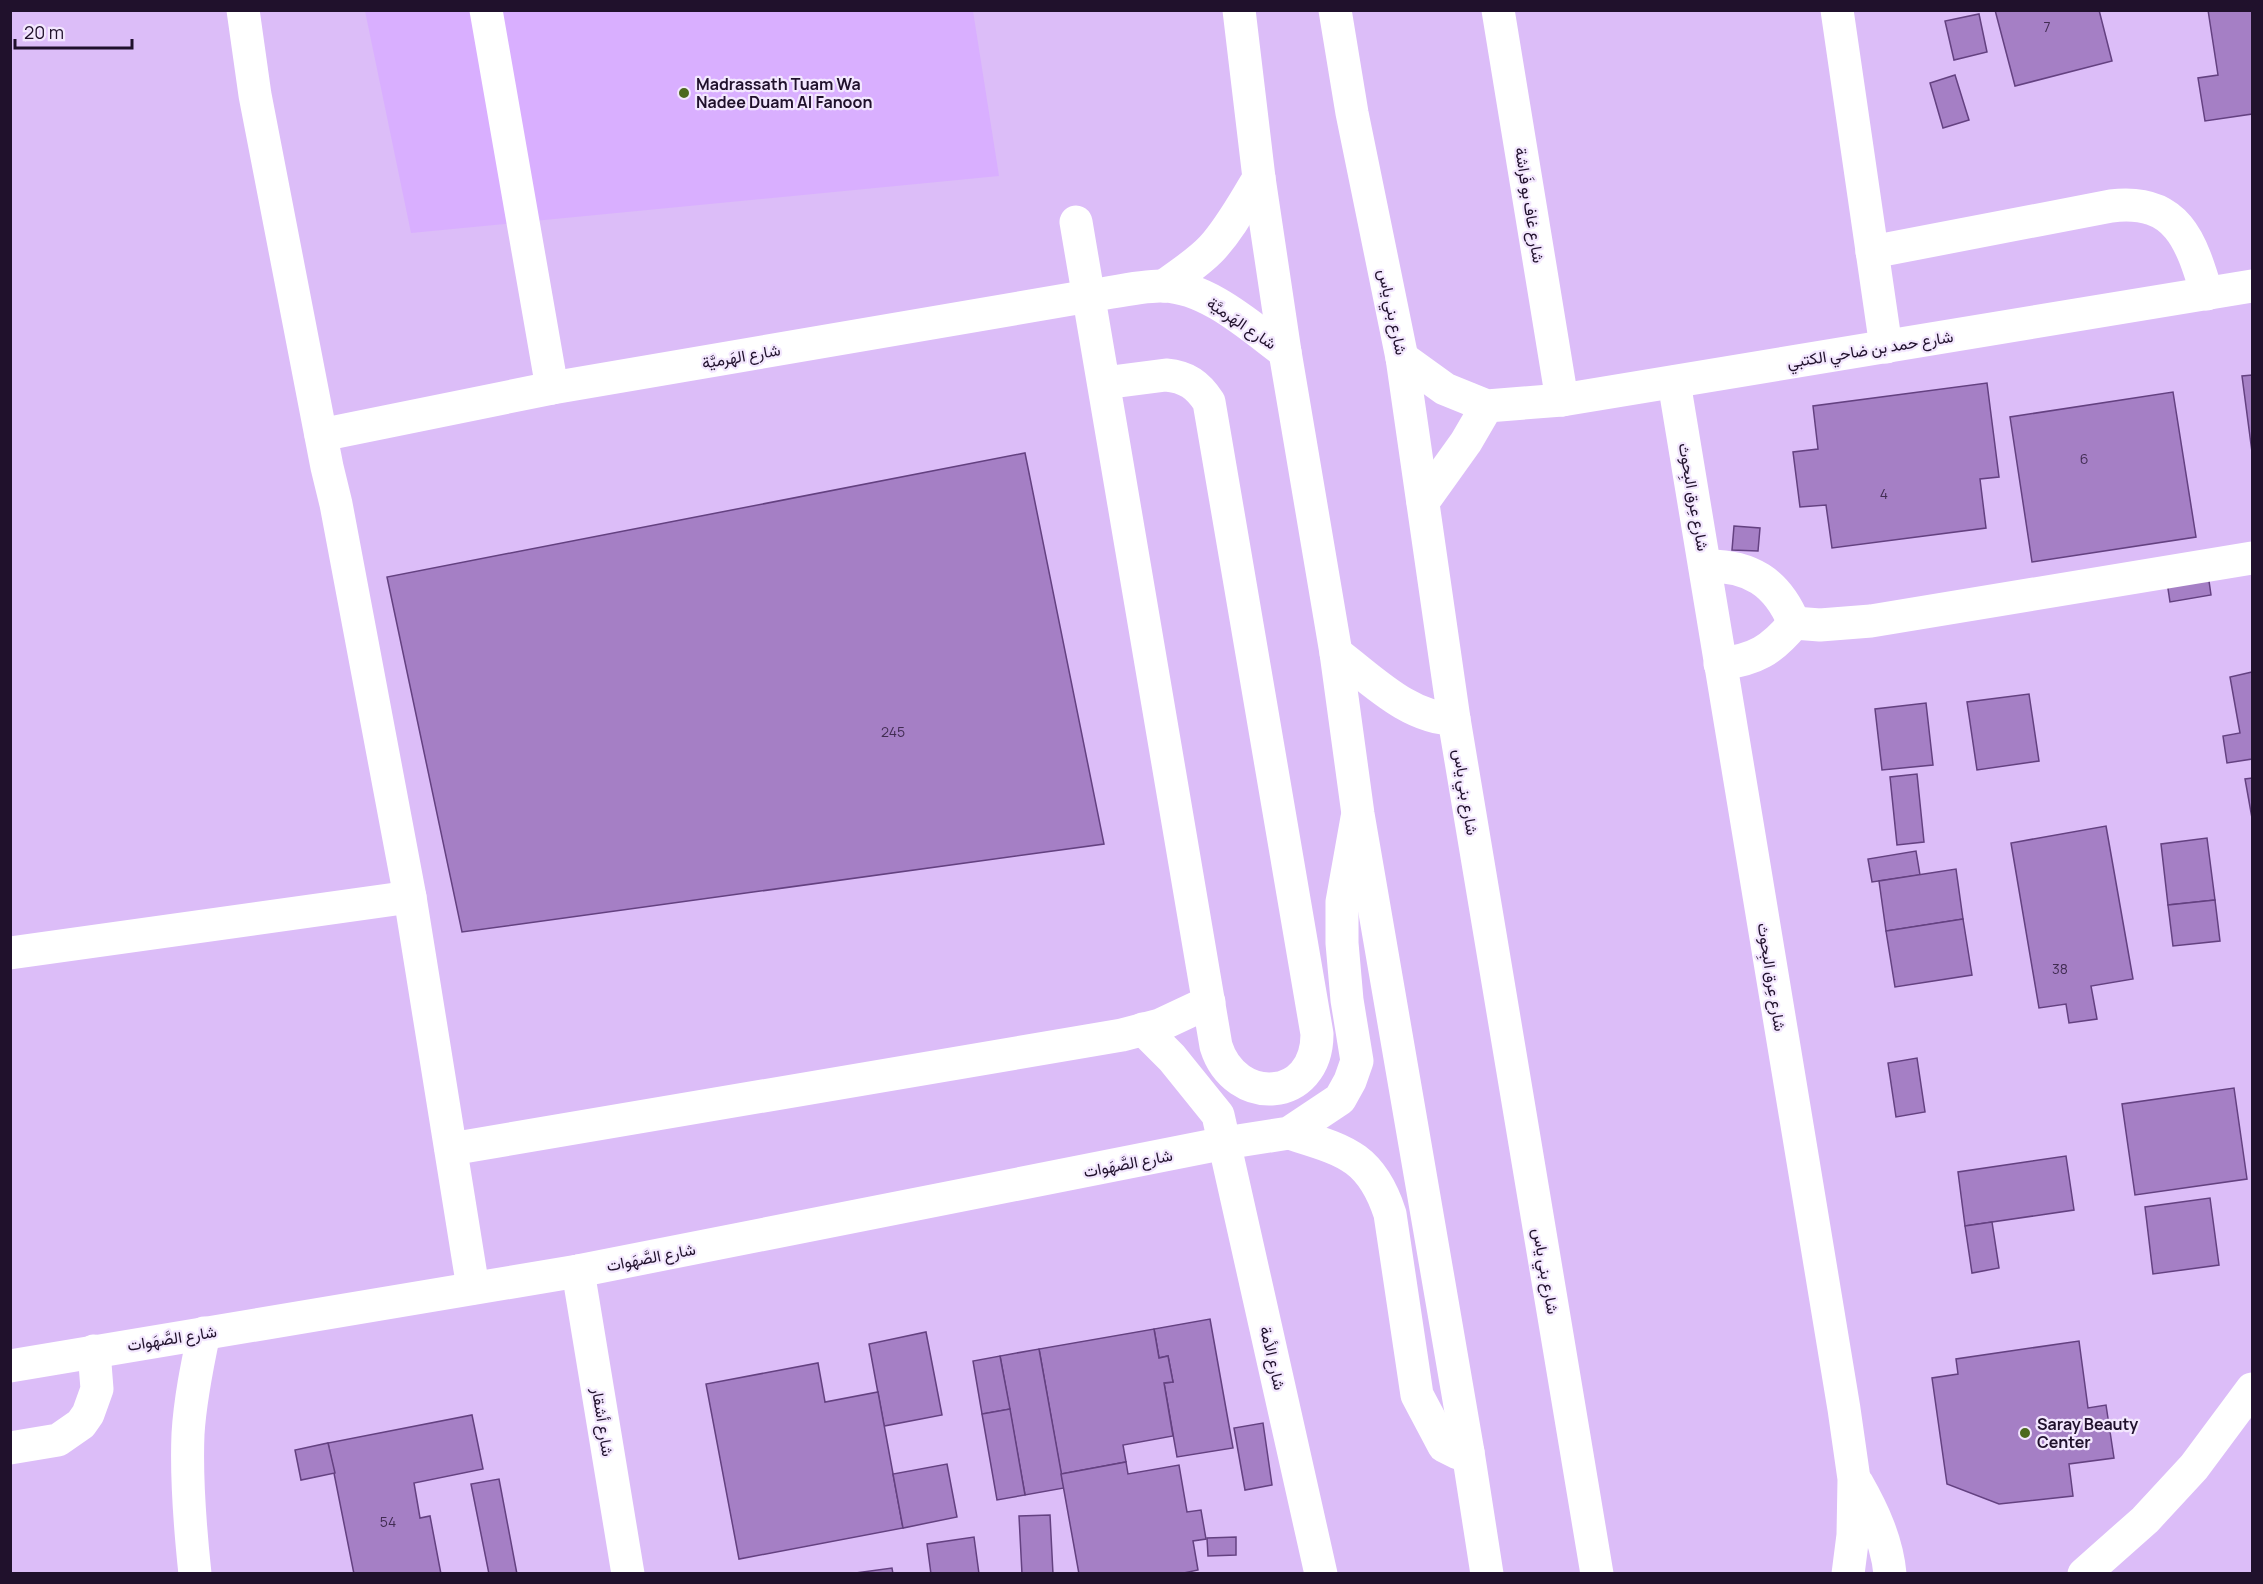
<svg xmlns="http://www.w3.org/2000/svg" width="2263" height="1584" viewBox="0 0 2263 1584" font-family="Manrope,Vazirmatn,sans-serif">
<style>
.built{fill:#d9afff}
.building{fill:#a57fc5;stroke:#644181;stroke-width:1.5}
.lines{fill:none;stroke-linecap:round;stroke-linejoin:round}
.minor{stroke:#fff;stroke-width:33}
.major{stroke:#fff;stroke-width:33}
.poi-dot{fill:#4c691d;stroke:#f3e7fe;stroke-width:2}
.labels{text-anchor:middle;stroke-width:4.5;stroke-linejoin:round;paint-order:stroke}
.number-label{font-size:14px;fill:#412c52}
.poi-label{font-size:16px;font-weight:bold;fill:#20112c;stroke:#f3e7fe;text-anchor:start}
.street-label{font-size:16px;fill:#20112c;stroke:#f3e7fe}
</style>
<rect width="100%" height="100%" fill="#dcbdf8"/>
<path class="built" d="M365,11H973L999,176L411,233Z"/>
<g class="building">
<path d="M1995,10H2099L2112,61L2015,86Z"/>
<path d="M2208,10H2252V114L2205,121L2198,78L2218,75Z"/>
<path d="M1979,14L1987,52L1954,60L1945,21Z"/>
<path d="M1955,75L1969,120L1943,128L1930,83Z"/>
<path d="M2252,375V452L2242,376Z"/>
<path d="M1987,383L1999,477L1980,479L1986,528L1832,548L1826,505L1800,507L1793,452L1818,449L1813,406Z"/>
<path d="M2173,392L2196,537L2032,562L2010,417Z"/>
<path d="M1025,453L1104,844L462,932L387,577Z"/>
<path d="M1734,526L1760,528L1758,551L1732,550Z"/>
<path d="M2208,574L2211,595L2170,602L2167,582Z"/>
<path d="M2252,672V759L2227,763L2223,736L2240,733L2230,677Z"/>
<path d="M2029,694L2039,761L1977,770L1967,702Z"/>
<path d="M1926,703L1933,765L1882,770L1875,709Z"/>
<path d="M1917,774L1924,842L1897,845L1890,777Z"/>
<path d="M2252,778V818L2245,779Z"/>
<path d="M2106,826L2133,979L2091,986L2097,1019L2069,1023L2066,1004L2039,1008L2011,843Z"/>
<path d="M2207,838L2215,900L2168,905L2161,844Z"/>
<path d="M1916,851L1920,875L1872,882L1868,859Z"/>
<path d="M1956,869L1963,919L1886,931L1879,881Z"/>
<path d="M2215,900L2220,941L2173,946L2168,905Z"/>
<path d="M1963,919L1972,975L1895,987L1886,931Z"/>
<path d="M1917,1058L1925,1112L1896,1117L1888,1063Z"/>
<path d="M2234,1088L2247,1179L2135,1195L2122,1104Z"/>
<path d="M2066,1156L2074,1210L1965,1226L1958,1172Z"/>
<path d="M2210,1198L2219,1265L2153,1274L2145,1207Z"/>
<path d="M1992,1222L1999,1268L1972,1273L1965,1226Z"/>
<path d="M1210,1319L1233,1448L1177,1457L1164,1383L1173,1382L1168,1356L1159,1358L1154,1329Z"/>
<path d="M1154,1329L1159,1358L1168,1356L1173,1382L1164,1383L1173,1436L1123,1445L1126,1462L1061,1474L1039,1349Z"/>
<path d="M926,1332L942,1415L884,1426L869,1344Z"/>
<path d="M2079,1341L2088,1408L2106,1405L2114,1458L2069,1464L2073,1496L1999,1504L1947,1484L1932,1378L1958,1374L1956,1359Z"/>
<path d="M1039,1349L1064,1488L1025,1495L1000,1356Z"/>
<path d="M1000,1356L1010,1409L982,1414L973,1361Z"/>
<path d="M818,1363L825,1402L878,1392L903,1528L739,1559L706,1384Z"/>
<path d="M1010,1409L1025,1495L997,1500L982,1414Z"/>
<path d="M472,1415L483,1469L414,1483L420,1518L430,1516L441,1574H354L328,1443Z"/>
<path d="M1263,1423L1272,1485L1245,1490L1234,1428Z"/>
<path d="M328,1443L335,1473L301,1480L295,1450Z"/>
<path d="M1126,1462L1128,1474L1179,1465L1187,1512L1201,1510L1206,1539L1193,1541L1198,1570L1179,1574H1079L1061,1474Z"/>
<path d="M947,1464L957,1517L903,1528L893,1474Z"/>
<path d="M499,1479L517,1574H489L471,1484Z"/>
<path d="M1050,1515L1053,1574H1022L1019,1516Z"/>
<path d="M974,1537L979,1574H931L927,1544Z"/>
<path d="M1236,1537V1555L1208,1556L1207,1538Z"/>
<path d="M892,1568L893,1574H848Z"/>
</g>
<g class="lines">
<g class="minor">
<path d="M243,10L255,95L327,467L336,504L410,897L473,1288"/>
<path d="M486,10L552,388"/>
<path d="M1498,10L1562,400"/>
<path d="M1837,10L1886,347"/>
<path d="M1076,222L1216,1046C1235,1107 1317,1103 1317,1034L1209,402C1198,385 1187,377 1166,375L1104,383"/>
<path d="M1872,252L2111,206C2178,198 2191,241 2207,294"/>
<path d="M1164,286C1180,274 1198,263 1212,248C1231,227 1244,202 1259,178"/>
<path d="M1402,358L1445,389L1487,406L1562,400L2252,286"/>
<path d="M1674,382L1844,1409L1854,1479L1853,1535L1848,1574"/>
<path d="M321,435L552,388L1089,296C1110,293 1144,285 1163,286C1208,287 1251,327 1285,352"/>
<path d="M1423,502L1466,442L1487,406"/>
<path d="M1705,566C1750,565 1777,582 1794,623"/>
<path d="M1794,623L1820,625L1871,621L2252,558"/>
<path d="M1720,664C1755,660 1772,650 1794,623"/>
<path d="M10,953L410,897"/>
<path d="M1143,1029L1172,1058L1218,1115L1321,1574"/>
<path d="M1289,1133C1343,1150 1371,1155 1390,1214L1417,1395L1444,1446L1458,1453L1468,1452"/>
<path d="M451,1149L1122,1035L1160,1025L1209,1002"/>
<path d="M578,1271L628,1574"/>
<path d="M10,1366L578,1271L1225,1143L1289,1133L1340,1099L1350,1081L1357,1061L1347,1000L1342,943V902L1357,818"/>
<path d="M10,1448L58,1440L81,1424L88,1414L97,1389L94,1351"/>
<path d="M1857,1483C1873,1511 1887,1541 1890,1574"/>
<path d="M195,1574C190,1527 186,1481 188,1434C190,1400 197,1366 204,1333"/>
<path d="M2084,1574L2145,1520L2194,1467L2252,1389"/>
</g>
<g class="major">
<path d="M1239,10L1259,178L1285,352L1336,653L1358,814L1468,1452L1487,1574"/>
<path d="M1335,10L1352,113L1402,358L1454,719L1597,1574"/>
<path d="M1336,653C1371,679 1409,719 1454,719"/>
</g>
</g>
<g class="poi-dot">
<circle cx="684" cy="93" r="6"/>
<circle cx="2025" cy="1433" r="6"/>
</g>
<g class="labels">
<g class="number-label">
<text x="2047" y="32">7</text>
<text x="2084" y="464">6</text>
<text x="1884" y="499">4</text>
<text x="893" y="737">245</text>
<text x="2060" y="974">38</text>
<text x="388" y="1527">54</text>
</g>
<g class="poi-label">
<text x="696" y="90">Madrassath Tuam Wa<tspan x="696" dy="18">Nadee Duam Al Fanoon</tspan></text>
<text x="2037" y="1430">Saray Beauty<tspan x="2037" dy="18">Center</tspan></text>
</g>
<g class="street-label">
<text transform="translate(1530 205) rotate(81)" y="6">شارع غاف بو فَراشة</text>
<text transform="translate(1393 312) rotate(78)" y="6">شارع بني ياس</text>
<text transform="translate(1242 323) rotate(34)" y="6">شارع الهَرميَّة</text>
<text transform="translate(1870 349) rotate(-9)" y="6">شارع حمد بن ضاحي الكتبي</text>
<text transform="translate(741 356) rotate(-10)" y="6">شارع الهَرميَّة</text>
<text transform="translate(1694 497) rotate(80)" y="6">شارع عِرق البِحوث</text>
<text transform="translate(1466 792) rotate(81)" y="6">شارع بني ياس</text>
<text transform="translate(1772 977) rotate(81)" y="6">شارع عِرق البِحوث</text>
<text transform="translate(1128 1163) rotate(-11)" y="6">شارع الصَّهَوات</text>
<text transform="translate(651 1257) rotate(-11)" y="6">شارع الصَّهَوات</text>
<text transform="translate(1546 1271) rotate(80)" y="6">شارع بني ياس</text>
<text transform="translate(172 1338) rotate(-9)" y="6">شارع الصَّهَوات</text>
<text transform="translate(1273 1358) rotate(77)" y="6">شارع الأمة</text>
<text transform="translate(603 1422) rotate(81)" y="6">شارع أشقار</text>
</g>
</g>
<rect width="2263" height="1584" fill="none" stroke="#20112c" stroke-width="24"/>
<path d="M15 39v9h117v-9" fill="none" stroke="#20112c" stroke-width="3"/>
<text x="24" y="39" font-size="18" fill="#20112c" stroke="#f3e7fe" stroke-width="4.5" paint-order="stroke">20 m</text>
</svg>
